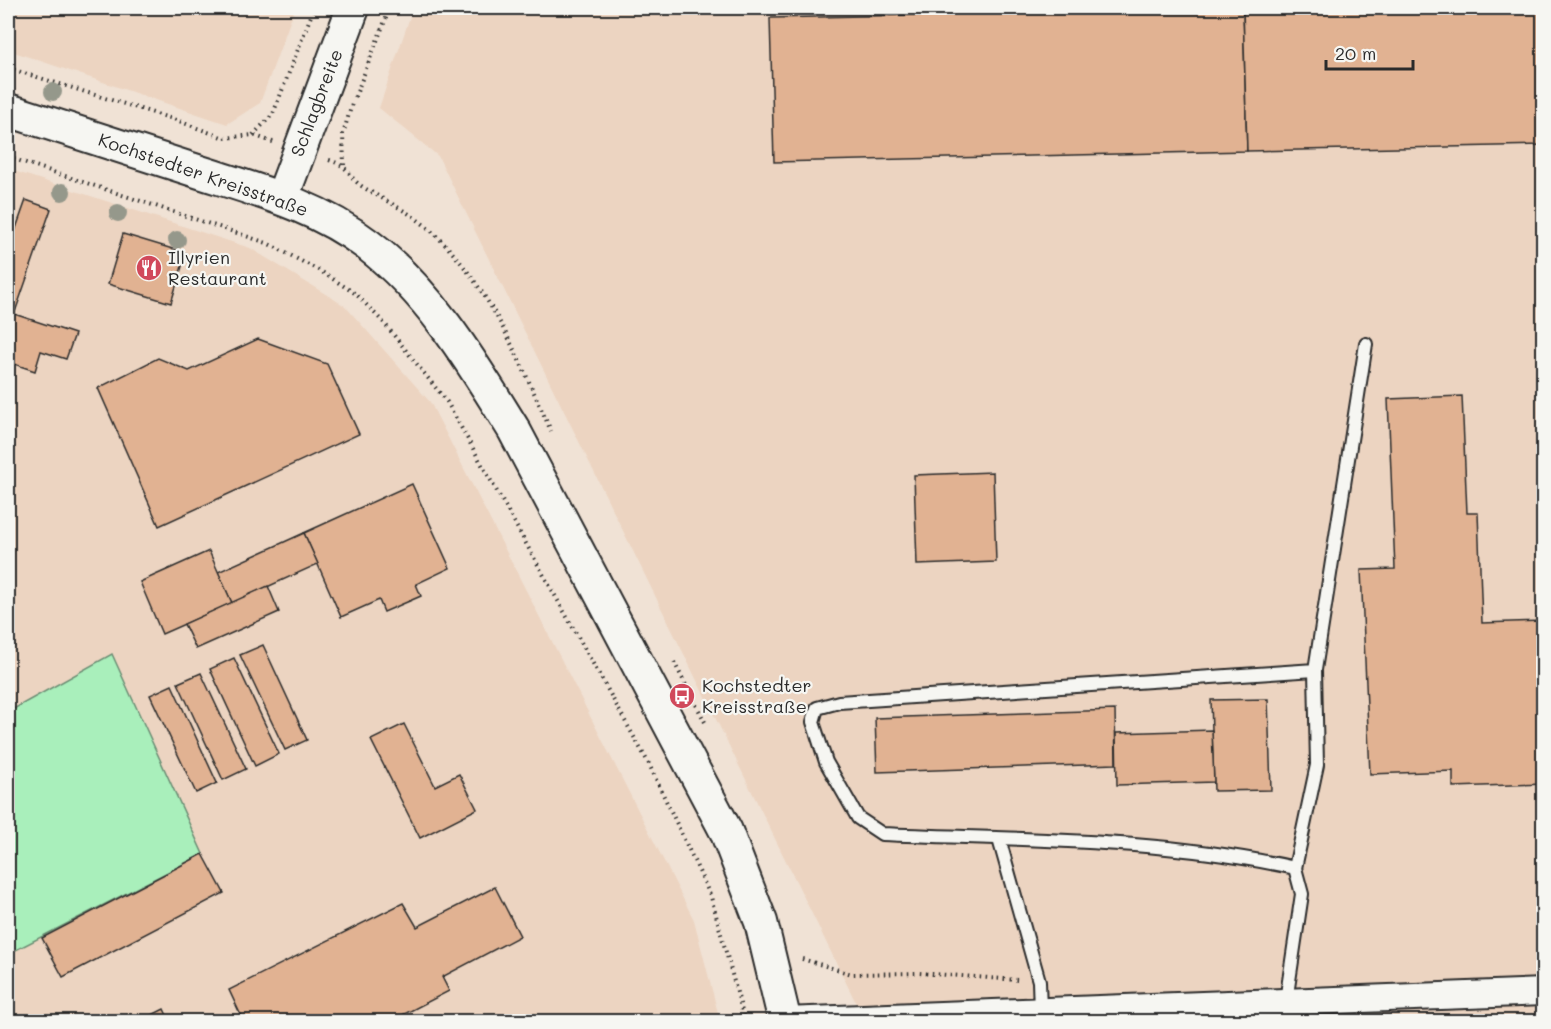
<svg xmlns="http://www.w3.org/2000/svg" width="1551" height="1029" viewBox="0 0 1551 1029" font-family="Mali,sans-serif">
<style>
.built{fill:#ecd4c1}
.green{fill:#a9efbb;stroke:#6a8d73;stroke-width:1.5}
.building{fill:#e1b292;stroke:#2b2b2b;stroke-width:1.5}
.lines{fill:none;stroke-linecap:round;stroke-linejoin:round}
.service-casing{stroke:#2b2b2b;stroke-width:16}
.minor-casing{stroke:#2b2b2b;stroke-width:30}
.tertiary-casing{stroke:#2b2b2b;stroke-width:36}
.path{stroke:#2b2b2b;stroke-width:4;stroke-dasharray:1.5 4.5;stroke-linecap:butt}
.service{stroke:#f6f6f2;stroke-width:12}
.minor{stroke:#f6f6f2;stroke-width:26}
.tertiary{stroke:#f6f6f2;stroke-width:32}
.tree{fill:#95988b}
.labels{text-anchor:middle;stroke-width:4.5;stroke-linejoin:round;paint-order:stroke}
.street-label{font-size:18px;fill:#2b2b2b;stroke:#f6f6f2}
.poi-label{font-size:18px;fill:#2b2b2b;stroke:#f6f6f2;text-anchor:start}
</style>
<rect width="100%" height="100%" fill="#f0e2d5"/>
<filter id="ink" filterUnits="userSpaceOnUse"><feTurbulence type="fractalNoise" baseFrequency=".0167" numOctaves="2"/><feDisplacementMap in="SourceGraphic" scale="12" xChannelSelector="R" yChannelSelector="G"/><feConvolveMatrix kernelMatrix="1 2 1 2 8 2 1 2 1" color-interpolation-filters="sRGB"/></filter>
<g filter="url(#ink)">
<g class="built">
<path d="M8,8H295L260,103L227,124L8,50Z"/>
<path d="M413,8H1543V1021H865L438,156L379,108Z"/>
<path d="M8,169L250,248L345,306L430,402L694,920L720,1021H8Z"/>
</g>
<path class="green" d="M112,654L203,854L8,954V712Z"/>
<g class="building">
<path d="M1243,8L1247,151L774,162L770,18Z"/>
<path d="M1243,8H1544V145L1247,151Z"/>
<path d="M26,200L51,209L14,315L8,312V251Z"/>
<path d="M123,234L186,253L171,303L108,284Z"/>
<path d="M8,312L75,334L66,359L41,351L35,371L8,362Z"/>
<path d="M258,339L327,364L359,434L159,526L98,388L158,358L189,371Z"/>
<path d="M1462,396L1467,513H1478L1482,623L1544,621V784L1453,787V771L1370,774L1361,570L1395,569L1388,399Z"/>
<path d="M993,472L996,562L917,565L914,475Z"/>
<path d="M412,484L450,568L416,584L421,596L384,612L379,600L341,617L304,533Z"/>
<path d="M304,533L318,564L232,603L218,572Z"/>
<path d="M209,551L232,603L162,634L140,582Z"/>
<path d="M268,586L279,612L196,649L184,624Z"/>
<path d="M263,645L307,740L285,750L240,655Z"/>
<path d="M234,658L279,754L255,766L210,669Z"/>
<path d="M201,673L246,769L223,780L178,683Z"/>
<path d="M172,685L217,783L196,793L150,695Z"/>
<path d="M1268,699L1271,790L1214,791L1211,700Z"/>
<path d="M1115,710L1116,764L877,772L875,718Z"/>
<path d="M404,724L435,786L459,774L477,809L420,838L371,740Z"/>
<path d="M1212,730L1214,782L1117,785L1116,733Z"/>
<path d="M203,854L224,893L63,977L42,938Z"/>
<path d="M495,887L520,936L442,977L449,991L389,1022H244L229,990L403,903L417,927Z"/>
<path d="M164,1009L170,1022H138Z"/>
</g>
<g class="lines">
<g class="service-casing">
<g id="service">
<path d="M999,839L1039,981L1040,1011"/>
<path d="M1295,868L1317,765L1315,670"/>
<path d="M1286,1001L1302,894L1295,868C1160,838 1019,840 882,834L858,818L826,762L813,722L817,708L839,702L1315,670L1366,344"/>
</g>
</g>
<g class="minor-casing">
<path id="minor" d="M785,1021L1544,992"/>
</g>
<g class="tertiary-casing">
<g id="tertiary">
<path d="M8,110C69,130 132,150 194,170C255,190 316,205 368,245C431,293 473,364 514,430L726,831L761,922L785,1022"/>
<path d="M282,198L353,8"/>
</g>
</g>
<g class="path">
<path d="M8,68L176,120L224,138L253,135L273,142"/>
<path d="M355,97L390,8"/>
<path d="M253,135L273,114L314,8"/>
<path d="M8,157L267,243L322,272L356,294L385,324L447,402L648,762L711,897L745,1022"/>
<path d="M329,160C352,167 347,177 363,187C382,199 404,209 422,223C486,276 518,357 551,431"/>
<path d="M344,165L343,134L352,104"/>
<path d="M674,662L705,722"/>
<path d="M802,959L852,974L919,973L1018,980"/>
</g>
<use href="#service" class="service"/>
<use href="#minor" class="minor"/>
<use href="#tertiary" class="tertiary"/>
</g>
<g class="tree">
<circle cx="53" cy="92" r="9"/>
<circle cx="62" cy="192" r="9"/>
<circle cx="118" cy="213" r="9"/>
<circle cx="177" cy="240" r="9"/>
</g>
</g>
<defs>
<g id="restaurant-disc" transform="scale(1.35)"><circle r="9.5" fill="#d1495b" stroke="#f6f6f2"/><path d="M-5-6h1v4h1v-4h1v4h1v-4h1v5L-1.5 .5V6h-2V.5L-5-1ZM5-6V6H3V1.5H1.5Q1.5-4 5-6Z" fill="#fff"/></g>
<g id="bus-disc" transform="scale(1.35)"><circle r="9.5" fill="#d1495b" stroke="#f6f6f2"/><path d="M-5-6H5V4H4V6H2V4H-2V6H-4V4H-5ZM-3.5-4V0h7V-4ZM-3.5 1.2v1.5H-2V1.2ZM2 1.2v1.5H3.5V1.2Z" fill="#fff"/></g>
</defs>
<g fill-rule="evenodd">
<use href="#restaurant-disc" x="149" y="268"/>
<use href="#bus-disc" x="682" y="696"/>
</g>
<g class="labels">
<g class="street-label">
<text transform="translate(317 103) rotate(-69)" y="6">Schlagbreite</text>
<text transform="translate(203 175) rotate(19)" y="6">Kochstedter Kreisstraße</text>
</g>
<g class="poi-label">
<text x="168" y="264">Illyrien<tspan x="168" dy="21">Restaurant</tspan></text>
<text x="702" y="692">Kochstedter<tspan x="702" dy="21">Kreisstraße</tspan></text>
</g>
</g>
<rect width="1551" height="1029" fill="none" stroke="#f6f6f2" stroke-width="30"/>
<rect x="15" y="15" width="1521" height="999" fill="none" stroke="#2b2b2b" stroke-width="2" filter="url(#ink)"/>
<path d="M1326 60v9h87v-9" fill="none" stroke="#2b2b2b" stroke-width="3"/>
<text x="1335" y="60" font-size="18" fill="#2b2b2b" stroke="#f6f6f2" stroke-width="4.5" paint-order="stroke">20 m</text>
</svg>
